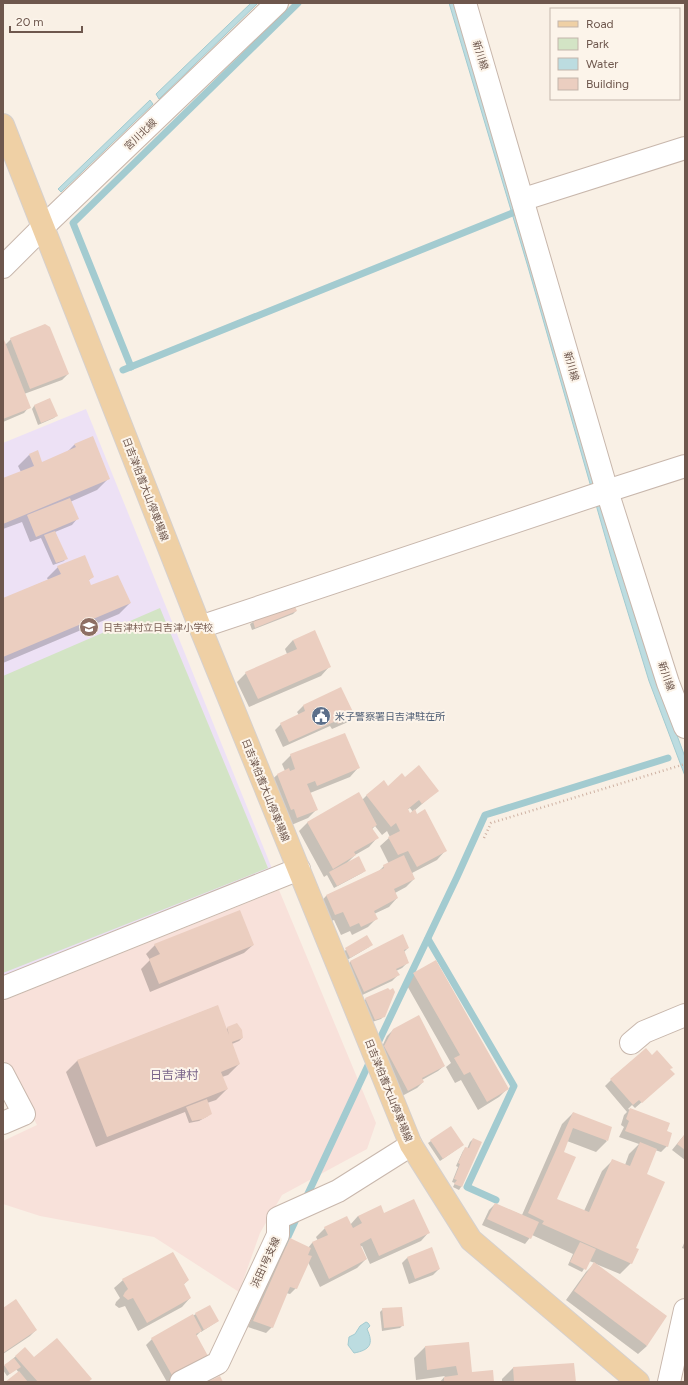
<svg xmlns="http://www.w3.org/2000/svg" width="688" height="1385" viewBox="0 0 688 1385" font-family="Figtree,'Noto Sans JP',sans-serif">
<style>
.commercial{fill:#f8e1da}
.education{fill:#ede1f5}
.green{fill:#d3e4c5}
.water{fill:#bcdce0;stroke:#a3cbd0}
.shadow{fill:#0003;fill-rule:evenodd}
.lines{fill:none;stroke-linecap:round;stroke-linejoin:round}
.stream{stroke:#a3cbd0;stroke-width:7}
.building{fill:#ebcec0}
.minor-casing{stroke:#c8b7ac;stroke-width:24}
.major-casing{stroke:#d6d0cd;stroke-width:24}
.path{stroke:#cfb2a3;stroke-width:2.5;stroke-dasharray:1 3;stroke-linecap:butt}
.minor{stroke:#fff;stroke-width:22}
.major{stroke:#efd0a5;stroke-width:22}
.labels{text-anchor:middle;stroke-width:4;stroke-linejoin:round;paint-order:stroke}
.street-label{font-size:10px;fill:#6e574d;stroke:#fcf4ea}
.education-label{font-size:10px;fill:#785e54;stroke:#fcf4ea;text-anchor:start}
.service-label{font-size:10px;fill:#4e5e75;stroke:#fcf4ea;text-anchor:start}
.quarter-label{font-size:12px;fill:#7b668b;stroke:#fcf4ea}
</style>
<rect width="100%" height="100%" fill="#f9f0e5"/>
<path class="commercial" d="M279,890L376,1123L367,1149L282,1195L260,1233L239,1292L154,1237L40,1216L3,1204V1141L37,1125L3,1058V1001Z"/>
<path class="education" d="M86,409L273,871L3,981V443Z"/>
<path class="green" d="M160,608L268,868L3,973V676Z"/>
<g class="water">
<path d="M251,3H258L159,99L156,94Z"/>
<path d="M449,3H456L657,681L685,757V776L649,681L613,564L528,267Z"/>
<path d="M150,100L153,104L61,192L58,189Z"/>
<path d="M366,1322L368,1323L370,1326L367,1329C374,1344 370,1350 354,1353L348,1345L349,1337L355,1334L360,1326Z"/>
</g>
<g class="shadow">
<path d="M3,339L5,345L11,339L68,374L62,380L24,394L29,407L24,413L3,422Z"/>
<path d="M49,399L56,416L54,418L38,425L32,409L34,406Z"/>
<path d="M92,437L108,479L97,490L70,502L77,519L72,525L55,532L66,558L64,561L53,565L41,538L30,542L22,522L3,529V479L21,472L18,466L29,455L42,463L67,452L74,445Z"/>
<path d="M58,567L93,576L88,581L90,587L130,603L119,614L3,663V599L48,580L47,578Z"/>
<path d="M294,605L296,611L293,614L252,630L250,624L253,622Z"/>
<path d="M293,640L329,667L321,676L249,707L237,682L246,673L287,654L285,649Z"/>
<path d="M341,689L354,716L348,722L332,729L330,726L283,747L275,730L281,724L299,715L297,712L303,706Z"/>
<path d="M291,755L358,768L350,777L310,793L317,809L308,818L289,826L268,783L277,775L285,771L282,764Z"/>
<path d="M404,778L437,791L414,811L445,851L437,860L412,873L414,879L406,887L395,893L397,898L389,907L374,914L376,919L368,927L352,935L350,931L341,935L334,920L326,923L318,905L326,896L378,872L384,866L389,864L380,846L390,837L387,831L382,835L375,826L372,829L377,838L369,847L355,855L346,864L365,870L362,873L334,888L327,875L324,877L299,831L308,822L362,800L367,795L388,787ZM410,808L413,812L409,814L407,810Z"/>
<path d="M367,936L369,947L347,960L343,952Z"/>
<path d="M403,936L408,948L404,952L408,962L402,968L396,971L398,975L392,981L358,997L344,968L350,962Z"/>
<path d="M155,945H253L244,953L150,992L141,969L150,960L146,954Z"/>
<path d="M414,974L508,1088L499,1097L478,1110L461,1080L455,1083L446,1067L451,1063L405,982Z"/>
<path d="M366,999L384,1016L381,1019L372,1022L363,1001Z"/>
<path d="M217,1006L226,1029L228,1028L242,1038L239,1041L232,1044L239,1064L228,1075L222,1077L227,1089L216,1100L207,1103L208,1116L199,1121L189,1123L185,1112L96,1147L66,1072L77,1061Z"/>
<path d="M393,1030L444,1066L438,1071L422,1080L423,1082L417,1088L402,1096L379,1053L387,1036Z"/>
<path d="M652,1056L669,1070L667,1080L635,1108L632,1105L628,1109L669,1124L666,1132L667,1146L661,1152L655,1150L645,1175L635,1249L631,1263L620,1274L596,1264L647,1346L638,1354L566,1300L586,1272L595,1263L589,1261L582,1272L568,1265L573,1254L532,1235L525,1244L482,1225L489,1210L495,1204L522,1215L562,1124L573,1113L607,1141L596,1152L567,1141L562,1153L556,1200L584,1211L602,1171L613,1160L625,1165L629,1154L639,1144L619,1137L624,1127L621,1125L624,1115L627,1112L605,1086L611,1080Z"/>
<path d="M685,1134V1160L672,1150Z"/>
<path d="M473,1139L461,1187L459,1190L453,1187L455,1183L452,1182L458,1167L456,1166L463,1151L466,1148L467,1149L470,1142Z"/>
<path d="M431,1141L460,1147L440,1161L428,1143Z"/>
<path d="M383,1214L429,1232L421,1241L370,1264L362,1246L360,1247L366,1259L357,1268L320,1287L308,1262L296,1288L290,1294L286,1293L272,1327L266,1333L248,1327L284,1245L290,1239L308,1248L312,1243L318,1241L316,1237L325,1228L350,1225L358,1216Z"/>
<path d="M685,1241V1249L682,1248Z"/>
<path d="M407,1258L439,1269L433,1275L409,1284L402,1263Z"/>
<path d="M123,1280H188L183,1285L190,1298L182,1307L138,1331L125,1306L119,1308L115,1305L116,1302L120,1298L114,1288Z"/>
<path d="M3,1309L36,1330L30,1336L3,1354Z"/>
<path d="M383,1309L402,1326L400,1328L382,1331L380,1312Z"/>
<path d="M196,1314L218,1321L201,1332V1331L196,1336L201,1362L167,1382L146,1345L152,1339Z"/>
<path d="M468,1343L471,1373L493,1382H440L445,1376L416,1380L414,1358L425,1347Z"/>
<path d="M16,1356L34,1358L87,1382H8L19,1373L16,1369L7,1376L3,1370V1367Z"/>
<path d="M513,1368L575,1382H502V1379Z"/>
</g>
<g class="lines">
<g class="stream">
<path d="M131,367L73,223L298,3"/>
<path d="M123,370L515,212"/>
<path d="M428,939L514,1086L467,1187L496,1200"/>
<path d="M376,1047L457,877L485,815L668,758"/>
<path d="M305,1200L371,1059"/>
<path d="M285,1243L298,1215"/>
</g>
</g>
<g class="building">
<path d="M45,324L50,327L69,374L30,389L10,338Z"/>
<path d="M3,337L31,408L3,419Z"/>
<path d="M50,398L58,416L41,423L34,405Z"/>
<path d="M93,436L110,479L3,524V478L34,466L29,454L38,450L42,462L76,447L74,444Z"/>
<path d="M70,498L79,519L36,537L27,515Z"/>
<path d="M55,531L68,559L56,563L44,535Z"/>
<path d="M85,555L94,577L89,580L91,585L118,575L131,603L3,657V598L61,574L57,566Z"/>
<path d="M294,604L297,611L255,628L253,621Z"/>
<path d="M315,630L331,667L258,699L245,672L297,649L293,640Z"/>
<path d="M341,687L355,716L338,724L336,721L289,742L280,723L305,711L303,705Z"/>
<path d="M345,733L360,768L317,786L315,781L307,784L318,810L297,818L294,809L291,810L277,774L289,768L290,771L295,769L290,754Z"/>
<path d="M419,765L439,791L422,804L419,800L408,809L410,813L415,809L417,814L425,809L447,851L417,867L408,851L398,855L388,837L400,831L396,823L391,827L366,795L384,780L388,786L402,773L405,777Z"/>
<path d="M359,792L377,825L372,828L379,838L354,852L356,855L333,869L307,822Z"/>
<path d="M404,855L415,879L394,889L398,898L374,911L378,919L361,927L359,923L350,927L343,912L335,915L326,895L384,868L383,865Z"/>
<path d="M359,856L366,871L337,886L329,872Z"/>
<path d="M240,910L254,945L159,984L149,959L160,954L154,944Z"/>
<path d="M403,934L409,948L404,950L409,963L396,969L400,975L364,992L350,961Z"/>
<path d="M367,935L373,945L350,958L345,948Z"/>
<path d="M436,960L509,1089L487,1102L470,1072L464,1075L454,1058L460,1055L413,973Z"/>
<path d="M388,988L390,990L393,988L395,992L385,1017L375,1020L365,998Z"/>
<path d="M218,1005L229,1035L227,1027L237,1023L242,1030L243,1038L232,1042L240,1064L221,1072L228,1089L107,1137L77,1060Z"/>
<path d="M419,1015L445,1066L422,1078L424,1082L408,1091L384,1046L393,1029Z"/>
<path d="M646,1048L652,1055L657,1050L673,1068L670,1069L675,1074L642,1103L639,1100L633,1105L610,1079Z"/>
<path d="M207,1099L212,1114L203,1119L192,1121L186,1107Z"/>
<path d="M630,1108L670,1123L667,1131L672,1133L668,1147L625,1131L629,1121L626,1119Z"/>
<path d="M573,1112L612,1127L608,1141L573,1128L564,1152L576,1157L557,1199L589,1212L612,1159L630,1166L640,1142L657,1149L647,1174L665,1182L636,1248L639,1249L632,1264L542,1224L544,1221L528,1213Z"/>
<path d="M451,1126L464,1145L443,1159L430,1140Z"/>
<path d="M685,1134V1150L677,1144Z"/>
<path d="M473,1138L482,1142L462,1187L454,1184L457,1180L454,1179L460,1164L458,1163L465,1147L469,1148Z"/>
<path d="M414,1199L430,1233L379,1256L371,1238L360,1244L367,1259L329,1279L312,1242L328,1235L324,1227L347,1216L353,1228L362,1223L358,1216L381,1205L384,1213Z"/>
<path d="M495,1203L539,1222L531,1239L487,1219Z"/>
<path d="M290,1238L311,1248L308,1255L312,1256L297,1289L290,1287L273,1328L253,1321Z"/>
<path d="M580,1242L596,1249L586,1270L570,1262Z"/>
<path d="M432,1247L440,1269L415,1279L407,1257Z"/>
<path d="M173,1252L189,1280L184,1284L191,1298L147,1323L133,1298L128,1300L123,1296L125,1292L128,1289L122,1279Z"/>
<path d="M594,1262L667,1316L647,1346L574,1291Z"/>
<path d="M16,1299L37,1330L3,1353V1308Z"/>
<path d="M210,1305L219,1321L204,1330L195,1313Z"/>
<path d="M402,1307L404,1326L384,1328L382,1308Z"/>
<path d="M193,1314L202,1331L196,1334L208,1356L173,1377L151,1338Z"/>
<path d="M57,1338L92,1379L88,1382H38L15,1356L25,1347L34,1357Z"/>
<path d="M469,1342L472,1372L493,1370L494,1382H444V1377L458,1375L456,1366L427,1370L425,1346Z"/>
<path d="M14,1358L21,1367L10,1374L4,1365Z"/>
<path d="M574,1363L576,1382H514L513,1367Z"/>
<path d="M19,1371L28,1382H5Z"/>
<path d="M220,1376L223,1382H207Z"/>
</g>
<g class="lines">
<g class="minor-casing">
<g id="minor">
<path d="M465,3L607,491L668,683L685,727"/>
<path d="M524,199L685,148"/>
<path d="M3,267L43,227L277,3"/>
<path d="M200,627L607,491L685,466"/>
<path d="M3,988L299,869"/>
<path d="M631,1043L644,1032L685,1015"/>
<path d="M3,1074L24,1114L3,1123"/>
<path d="M181,1382L218,1363L278,1235V1218L338,1191L411,1145"/>
<path d="M669,1382L685,1310"/>
</g>
</g>
<g class="major-casing">
<path id="major" d="M3,125L200,627L411,1145L471,1240L638,1382"/>
</g>
<path class="path" d="M484,838L491,823L685,764"/>
<use href="#minor" class="minor"/>
<use href="#major" class="major"/>
</g>
<defs>
<g id="school-disc" transform="scale(1)"><circle r="9.5" fill="#8d6e63" stroke="#fcf4ea"/><path d="M0-5L7-2L0 1L-7-2ZM-4 1L0 2.5L4 1V4Q0 6-4 4Z" fill="#fff"/></g>
<g id="civic-disc" transform="scale(1)"><circle r="9.5" fill="#5c6f8a" stroke="#fcf4ea"/><path d="M-.6-6.5H3V-4.5H.6V-3L4-1V1h2V6H-6V1h2V-1L-.6-3ZM-1.2 2.5V6h2.4V2.5Z" fill="#fff"/></g>
</defs>
<g fill-rule="evenodd">
<use href="#school-disc" x="89" y="627"/>
<use href="#civic-disc" x="321" y="716"/>
</g>
<g class="labels">
<g class="street-label">
<text transform="translate(481 55) rotate(73)" y="4">新川線</text>
<text transform="translate(140 134) rotate(-44)" y="4">宮川北線</text>
<text transform="translate(572 366) rotate(74)" y="4">新川線</text>
<text transform="translate(146 489) rotate(69)" y="4">日吉津伯耆大山停車場線</text>
<text transform="translate(667 676) rotate(71)" y="4">新川線</text>
<text transform="translate(266 790) rotate(68)" y="4">日吉津伯耆大山停車場線</text>
<text transform="translate(389 1090) rotate(68)" y="4">日吉津伯耆大山停車場線</text>
<text transform="translate(265 1262) rotate(-65)" y="4">浜田1号支線</text>
</g>
<g class="education-label">
<text x="103" y="631">日吉津村立日吉津小学校</text>
</g>
<g class="service-label">
<text x="335" y="720">米子警察署日吉津駐在所</text>
</g>
<g class="quarter-label">
<text x="174" y="1079">日吉津村</text>
</g>
</g>
<rect width="688" height="1385" fill="none" stroke="#6e574d" stroke-width="8"/>
<rect x="550" y="8" width="130" height="92" fill="#fcf4ea" stroke="#c3b5ab"/>
<rect x="558" y="21" width="20" height="6" fill="#efd0a5" stroke="#c3b5ab"/>
<text x="586" y="28" font-size="12" fill="#6e574d">Road</text>
<rect x="558" y="38" width="20" height="12" fill="#d3e4c5" stroke="#c3b5ab"/>
<text x="586" y="48" font-size="12" fill="#6e574d">Park</text>
<rect x="558" y="58" width="20" height="12" fill="#bcdce0" stroke="#c3b5ab"/>
<text x="586" y="68" font-size="12" fill="#6e574d">Water</text>
<rect x="558" y="78" width="20" height="12" fill="#ebcec0" stroke="#c3b5ab"/>
<text x="586" y="88" font-size="12" fill="#6e574d">Building</text>
<path d="M10 26v6h72v-6" fill="none" stroke="#6e574d" stroke-width="2"/>
<text x="16" y="26" font-size="12" fill="#6e574d" stroke="#fcf4ea" stroke-width="3" paint-order="stroke">20 m</text>
</svg>
